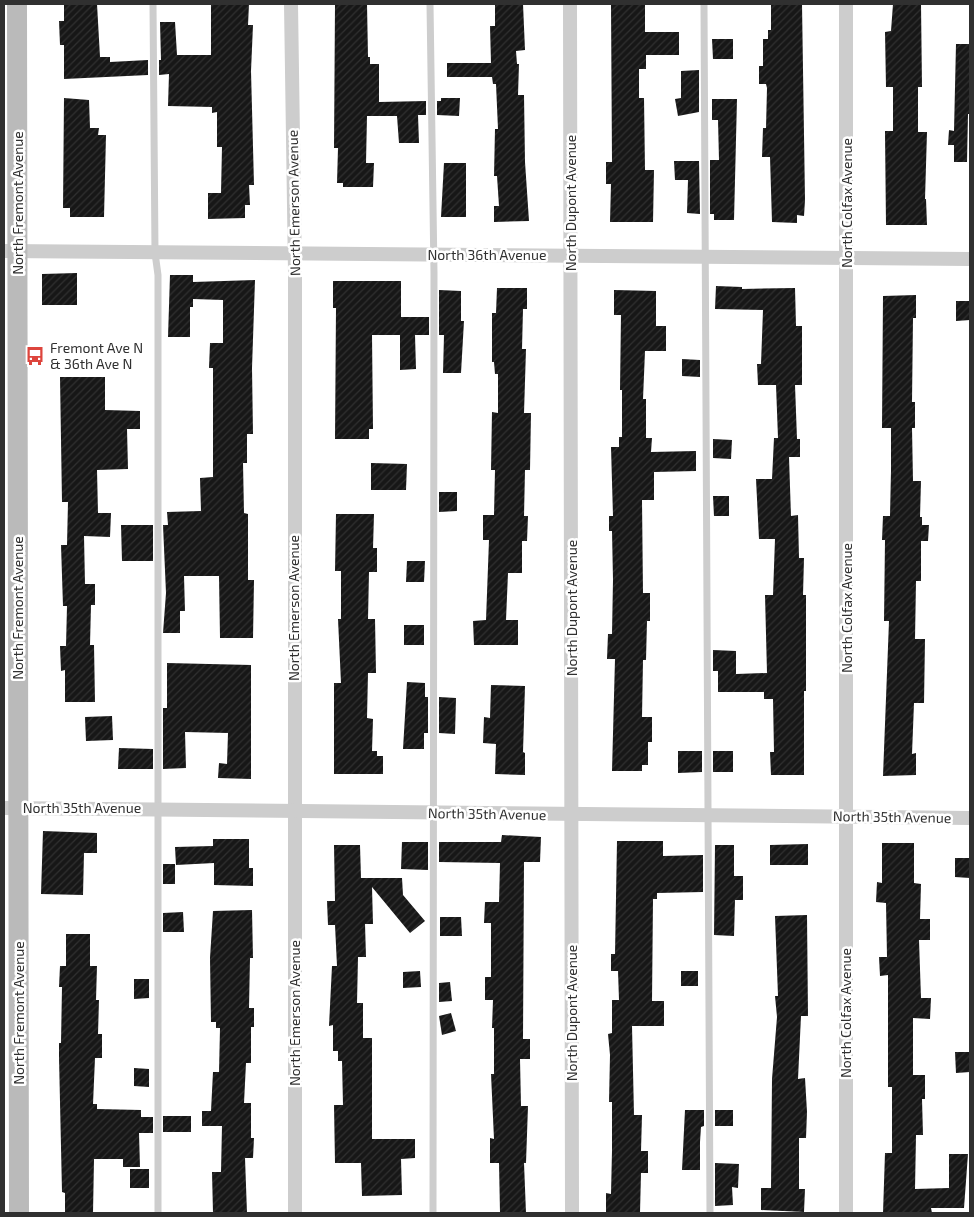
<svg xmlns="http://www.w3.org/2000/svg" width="974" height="1217" viewBox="0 0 974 1217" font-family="'Exo 2',sans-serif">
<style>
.building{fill:url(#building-hatch)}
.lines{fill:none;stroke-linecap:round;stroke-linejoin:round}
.lane{stroke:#cdcdcd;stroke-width:7}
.street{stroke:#cdcdcd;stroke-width:14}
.secondary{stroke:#bababa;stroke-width:20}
.labels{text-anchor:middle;stroke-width:5;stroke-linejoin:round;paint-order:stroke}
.street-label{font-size:14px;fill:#303030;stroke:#fff}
.poi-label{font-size:14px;fill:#303030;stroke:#fff;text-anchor:start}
</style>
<defs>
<pattern id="building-hatch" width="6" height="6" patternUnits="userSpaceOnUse" patternTransform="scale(1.25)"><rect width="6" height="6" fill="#171717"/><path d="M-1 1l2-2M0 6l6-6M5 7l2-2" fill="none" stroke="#303030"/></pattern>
</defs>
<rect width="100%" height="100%" fill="#fff"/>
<g class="building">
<path d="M64,4H97L100,57H110V62L148,60V75L64,79V45H60L59,21H64Z"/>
<path d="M211,4H249L248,25H253L251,71L254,185H249L250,205H245V218L208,219V193H221L222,147H217V112L212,113V107L168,106L169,74L159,75V60H161L160,22H175L177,55H211Z"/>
<path d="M335,4H367L368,57H370V64H379V102L426,101V115H418L419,143H399L397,116H367L366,163H374L373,187H343V183H337L338,148H334Z"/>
<path d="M495,4H523L525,50L516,51L517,64H519L518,95H524L525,162L529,221L494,222V206H499L497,176H494L495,129H498L496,84H493L492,77H447V63H491L490,26H495Z"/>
<path d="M611,4H645V32H679V55H646V69H639V98H644L645,170H654L653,222H610L611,184H606V162H612Z"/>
<path d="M771,4H802L805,200L804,216L797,215V223L772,222L770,157H762L763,128H766L767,88L766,84H759V66H763V39H768V30H771Z"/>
<path d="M893,4H921L922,87H918V132H927L925,199H926L927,225H886L885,133V131H893V87H886L885,32L891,31Z"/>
<path d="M712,39H733V59H713Z"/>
<path d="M956,44H970V114H968L967,162H954V145H948L949,130L954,131Z"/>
<path d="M699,70V112L678,116L675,99L681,98V71Z"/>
<path d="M64,98L89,100L90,128H99L98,135H106L104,217H70V208H63Z"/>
<path d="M441,98H460L459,116L437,115V101H441Z"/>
<path d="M712,99H737L734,220H714V214H710V160H719L718,120H712Z"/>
<path d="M674,161H699L700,214L687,213L688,180H675Z"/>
<path d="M444,163H466V217H441Z"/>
<path d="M77,273V305H42V274Z"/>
<path d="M170,275H193V282L255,280L252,368L253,434H247V463H243L244,513L248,514V580H254L253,638H220L219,576H184L185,611H180V633H163L166,593L163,525H168L167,512L201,511L200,478L213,477V368H209L210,343H223V300L193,299V307H190V337H168Z"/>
<path d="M333,281H401V317H429V335H415L416,369L400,370V335H372L373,429H369V439H335L336,308H333Z"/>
<path d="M716,286L742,287V289L795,288L796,326H802V385H795L797,439H800V457H789L791,516L798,515L799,558H804L803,595H806V691H804V775H771L770,752H774L773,699H764V692H718V671H713V650L736,651V674L767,673L765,595H773L775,539H759L756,479H772L774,438H778L776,385H758L757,364H761L763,310L715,309Z"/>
<path d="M497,288H527V309H523L522,349H526L524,413H531L530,470H525L524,516H528L527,541H522V573H508L506,620H518V645H474L473,621L486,620L489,540H483V515H494L495,470H491L492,412L498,413V374H495L494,362H492V313H496Z"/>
<path d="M439,290L461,291V321H464L461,373H443L444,335H439Z"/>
<path d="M614,290L656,291V326H666V351H645L643,399H646V438H652L651,452L696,451V471L654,472V500H642L643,593H650V621H647L646,660H643L642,717H652V742H648V765H642V771H612L615,659H607L608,634H612L613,580L612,531H609V516H613L611,447H619V437H622V390H620L621,315H614Z"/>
<path d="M916,295V318H913L912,402H915V428H912L913,481H921L920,517H922V525H929L928,541H921V581H916L915,639H925L924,703H914L912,754L916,753V775L883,776L889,621H884L885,540H882L883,516H890L891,471V428H882L883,296Z"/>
<path d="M956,301H970V320L956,321Z"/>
<path d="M682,359L700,360V377L682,376Z"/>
<path d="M60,377H105V410L140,411V429H127L128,469L97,470L98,513H111L110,537L84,536L85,584H95V605H91L90,645H94L95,702H65V670L61,671L60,646H66L67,606H63L61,545H67L68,502H62Z"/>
<path d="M713,439L732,440L731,459L713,458Z"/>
<path d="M371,463L407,464L406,490H371Z"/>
<path d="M439,492H457V511L439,512Z"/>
<path d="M713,496H729V516H714Z"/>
<path d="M336,514H374L373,548H377V572H369L368,619H375L376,673H368L367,718L373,719L372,751H377V756H383V774H334V683H341L338,619H341V571H335Z"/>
<path d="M121,525H153V561H122Z"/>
<path d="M407,561H425L424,582H406Z"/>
<rect x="404" y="625" width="20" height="20"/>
<path d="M167,663L251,665V779L218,778L219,763L227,764L228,733L185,732L186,768L163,769V708H167Z"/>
<path d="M407,682L425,683V697H428V733H424V749H403Z"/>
<path d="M491,685L525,686L523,752L525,753V775L495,774L496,744L483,743L484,717L490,718Z"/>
<path d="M439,697L456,698L455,734L439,733Z"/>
<path d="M112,716L113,740L86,741L85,717Z"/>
<path d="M119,748L153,749V769H118Z"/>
<path d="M678,751H702V772L678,773Z"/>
<rect x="713" y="751" width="20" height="21"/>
<path d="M43,831L97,833V853H84L83,895L41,894Z"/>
<path d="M502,835L541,837L540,862H524L523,1039H530V1059H520L521,1106H528L526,1163H524L526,1213H500L499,1163H490V1138L494,1139L491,1074H494V1028H492L493,1000H485V977H491V923H484L485,902H499L500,863L439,862V842H501Z"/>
<path d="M213,839H249V868H253V886L214,885V863L176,865L175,847L213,846Z"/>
<path d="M617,841H663V856L703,855V892L657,893V899H653L652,1001H664V1026H632L634,1115H642L641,1151H648V1173H641L640,1213H606V1193L611,1194L612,1151V1102H609L610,1055L608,1034L612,1033V1000H619L618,971H611V954H615Z"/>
<path d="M402,842H428V870L401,869Z"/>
<path d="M882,843H914V883L921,884L920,919H930V940H919L921,998H931L930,1019L913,1018V1075H925V1099H922L923,1135H916L915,1189L949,1188V1154H968L964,1208H931L932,1213H883L885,1153H892V1087H888V975L880,976L879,957H887L886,903L876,902L877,882L882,883Z"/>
<path d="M808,844V865H770V845Z"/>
<path d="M334,845H360L361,878H402L403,895L425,921L410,933L372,887L373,924H365L366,957H358L357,1003H363V1038H372V1139H415V1158L401,1159L402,1195L362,1196L361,1163H335L334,1105H343L342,1061H338V1051H333V1025L329,1026L332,966H337L335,925H328L327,901H335Z"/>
<path d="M715,845H734V876H743V900H735L734,936L714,935Z"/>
<path d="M955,858H970V878L955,877Z"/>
<rect x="163" y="864" width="12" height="20"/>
<path d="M252,910L253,958H250L249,1008H254V1027H251V1063H246L244,1103H251V1138H254L253,1158H245L247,1213H213L212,1172H221L222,1126H202V1111H211L213,1072H219L220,1028H216V1022H211L210,958L213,911Z"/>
<path d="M183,912L184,932H163V913Z"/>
<path d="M807,915L808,1016H801L798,1079L805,1078L807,1112L806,1138H799V1189H805L804,1212L761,1210V1188H771L772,1079L777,1017L775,996H778L775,916Z"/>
<path d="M440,917H461L462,936H440Z"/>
<path d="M66,934H90V966H97L96,1000H99L98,1034H102V1058H95L93,1104H97V1109L141,1110V1117H153V1133H139L140,1167H123V1159H94L93,1213H65V1193L62,1192L59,1057V1043H61L62,987H59L60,966H66Z"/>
<path d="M420,971L421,987L403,988V972Z"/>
<rect x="681" y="971" width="17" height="15"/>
<path d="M134,979H149V998L134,999Z"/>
<path d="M450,982L452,1001L439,1002V983Z"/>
<path d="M451,1013L456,1031L442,1035L439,1016Z"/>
<path d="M955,1052H970V1072L956,1073Z"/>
<path d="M134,1068L149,1069V1087L134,1086Z"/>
<path d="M685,1110H704V1126L701,1127L700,1142V1170H682Z"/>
<rect x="715" y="1110" width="18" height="16"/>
<rect x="163" y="1116" width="28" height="16"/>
<path d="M715,1163L739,1164L738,1188L732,1187L733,1205L715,1206Z"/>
<rect x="130" y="1169" width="19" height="19"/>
</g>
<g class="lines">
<g class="lane">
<path d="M153,4L155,253L158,275V1213"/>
<path d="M430,4L434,273L433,1213"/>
<path d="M704,4L710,1213"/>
</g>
<g class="street">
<path d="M291,4L295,272V1213"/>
<path d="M570,4L572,1213"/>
<path d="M846,4V1213"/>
<path d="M4,251L970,259"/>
<path d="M4,808L970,818"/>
</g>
<path class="secondary" d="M17,4L19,1213"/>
</g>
<defs>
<g id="bus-bare" transform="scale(1.5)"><path d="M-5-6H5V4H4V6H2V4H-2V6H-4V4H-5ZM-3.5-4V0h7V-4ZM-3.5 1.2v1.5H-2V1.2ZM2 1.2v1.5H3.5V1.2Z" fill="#dd453d" stroke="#fff" stroke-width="2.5" paint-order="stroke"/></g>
</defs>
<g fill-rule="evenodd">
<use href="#bus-bare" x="35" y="356"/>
</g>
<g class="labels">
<g class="street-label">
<text transform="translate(18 203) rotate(-90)" y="5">North Fremont Avenue</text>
<text transform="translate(294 203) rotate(-91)" y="5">North Emerson Avenue</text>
<text transform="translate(571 203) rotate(-90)" y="5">North Dupont Avenue</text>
<text transform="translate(847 203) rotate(-90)" y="5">North Colfax Avenue</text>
<text x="487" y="260">North 36th Avenue</text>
<text transform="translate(18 608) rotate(-90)" y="5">North Fremont Avenue</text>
<text transform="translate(294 608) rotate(-90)" y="5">North Emerson Avenue</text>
<text transform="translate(572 608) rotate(-90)" y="5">North Dupont Avenue</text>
<text transform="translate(847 608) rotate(-90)" y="5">North Colfax Avenue</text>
<text x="82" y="813">North 35th Avenue</text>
<text transform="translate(487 814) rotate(1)" y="5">North 35th Avenue</text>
<text transform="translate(892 817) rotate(1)" y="5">North 35th Avenue</text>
<text transform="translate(19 1013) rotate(-90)" y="5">North Fremont Avenue</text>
<text transform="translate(295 1013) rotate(-90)" y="5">North Emerson Avenue</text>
<text transform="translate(572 1013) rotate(-90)" y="5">North Dupont Avenue</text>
<text transform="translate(846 1013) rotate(-90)" y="5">North Colfax Avenue</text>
</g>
<g class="poi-label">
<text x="50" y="353">Fremont Ave N<tspan x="50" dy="16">&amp; 36th Ave N</tspan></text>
</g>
</g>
<rect width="974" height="1217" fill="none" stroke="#303030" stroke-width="10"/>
</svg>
